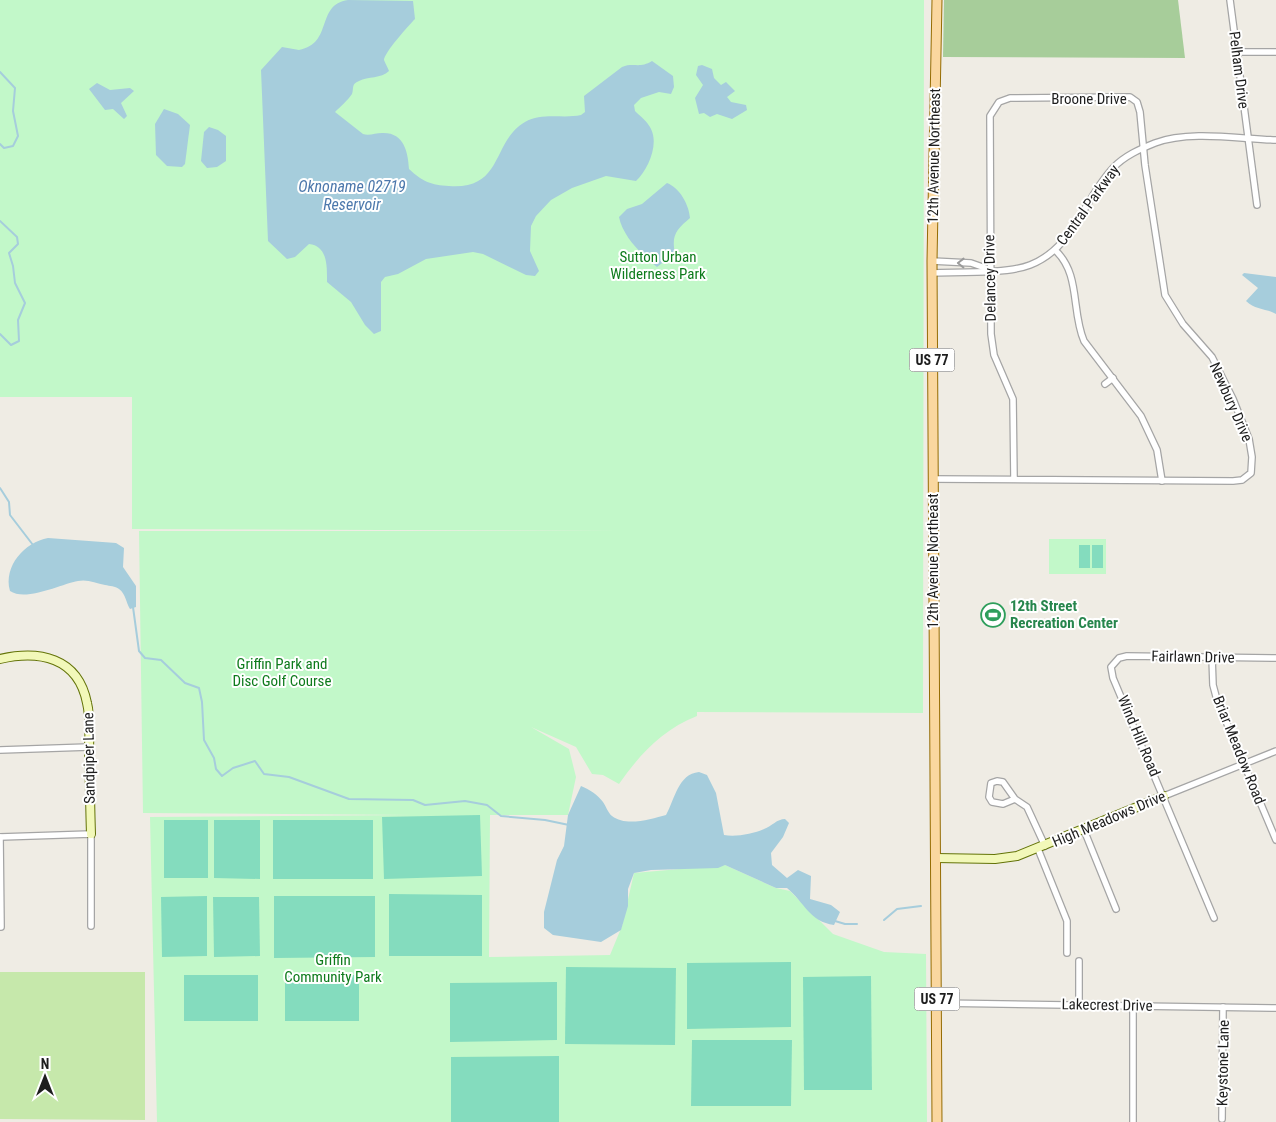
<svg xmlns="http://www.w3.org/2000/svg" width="1276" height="1122" viewBox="0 0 1276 1122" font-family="'Roboto Condensed',sans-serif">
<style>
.grass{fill:#c6e8ab}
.forest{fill:#a7cd9a}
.park{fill:#c2f8c9}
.pitch{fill:#84dcbe}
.water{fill:#a6cddc}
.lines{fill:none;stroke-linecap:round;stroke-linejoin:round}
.stream{stroke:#a6cddc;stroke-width:2}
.street-casing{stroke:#a5a5a5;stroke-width:8}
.secondary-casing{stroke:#637307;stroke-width:10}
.primary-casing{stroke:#956c03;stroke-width:11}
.street{stroke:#fff;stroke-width:5.5}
.secondary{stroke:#f2f8b9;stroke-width:8}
.primary{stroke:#fad79f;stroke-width:9}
.oneway{stroke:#9a9a9a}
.labels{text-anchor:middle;stroke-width:4;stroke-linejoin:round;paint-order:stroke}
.shield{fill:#fff;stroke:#626262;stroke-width:1}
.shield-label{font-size:14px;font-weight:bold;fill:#1e1e1e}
.street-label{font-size:15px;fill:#1e1e1e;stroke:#fff}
.park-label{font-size:15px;fill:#0e7b1c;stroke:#fff}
.leisure-label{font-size:15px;font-weight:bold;fill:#27864d;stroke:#fff;text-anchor:start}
.water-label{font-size:16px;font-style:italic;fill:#4c78ac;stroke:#fff}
</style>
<rect width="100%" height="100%" fill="#efece4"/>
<path class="grass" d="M0,972H145V1120L0,1119Z"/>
<path class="forest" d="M944,0H1178L1185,58L943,57Z"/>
<g class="park">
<path d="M0,0H924L923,713L697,712V716C662,730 641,753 619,784L603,775L592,774L576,747L531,727L569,749L576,777L568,815H490L489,957L610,955L622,926L634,873L725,865L776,888L790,891L833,934L884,952L926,954L927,1122H157L150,817L412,815L143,813L139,531H620L132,529V397H0Z"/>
<rect x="1049" y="539" width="57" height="35"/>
</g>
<g class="pitch">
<rect x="1079" y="545" width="11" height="23"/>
<rect x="1092" y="545" width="11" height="23"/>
<path d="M480,815L482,876L384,879L382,817Z"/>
<rect x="164" y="820" width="44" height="58"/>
<path d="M214,820H260V879L214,878Z"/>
<rect x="273" y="820" width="100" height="59"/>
<path d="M389,894L482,895V956H389Z"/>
<path d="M207,896V956L162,957L161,897Z"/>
<path d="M274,896H375V957L274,958Z"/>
<path d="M213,897H259L260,956L214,957Z"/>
<path d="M791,962V1027L687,1029V963Z"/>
<path d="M566,967L676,968L675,1045L565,1044Z"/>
<rect x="184" y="975" width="74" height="46"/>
<rect x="285" y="975" width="74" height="46"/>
<path d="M871,976L872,1090H804L803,977Z"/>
<path d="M557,982V1040L450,1042V983Z"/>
<path d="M692,1040H792L791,1106H691Z"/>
<path d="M559,1056V1122H451V1057Z"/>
</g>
<g class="water">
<path d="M348,0L413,1L415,19C409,25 384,53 384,60C385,63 388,68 389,71C381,79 368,76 359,81C351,84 354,88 352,94C348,100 340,107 335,112L363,134C369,136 376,133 382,133C404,132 408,152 409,169C423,182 431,185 449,186C504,190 491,142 525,122C542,112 563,119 581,115L585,112L584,96L622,67C634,62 639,69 652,61L673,76L674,87L671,94L659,92L641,98L634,105L635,111C640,116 648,122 651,129C659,145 648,170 636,181L606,176L572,188L551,200L536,216L531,226L530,251L539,271L535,276L526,275L483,254L473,252L426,259L398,274L385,277L381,282V331L374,334L365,325L351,302L327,282C327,267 328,246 309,244L295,257L287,259L268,241L261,70L282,47L299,50C334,43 315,5 348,0Z"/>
<path d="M702,65L712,69L714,78L721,85L726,82L735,91L727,97L731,102L746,105L747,110L732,119L717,114L710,117L704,113L699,114L695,98L703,85L696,75L698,66Z"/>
<path d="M97,83L110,90L130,88L134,91L121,103L127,116L124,119L113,109L105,110L89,89Z"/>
<path d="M164,109L178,114L190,125L185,164L182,167L167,166L156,155L155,124Z"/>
<path d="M209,127L218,130L226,136V161L217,167L207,168L201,161L204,132Z"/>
<path d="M667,183C680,188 689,205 690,218C677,229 671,235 675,253L657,267C642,255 623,237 619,217L627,209L642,204Z"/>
<path d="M1244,273L1276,277V314C1265,308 1255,310 1246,301L1258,288L1242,275Z"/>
<path d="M48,538L116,543L124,548L123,567L136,586V607L130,609C126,603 126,594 119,589C115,586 110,586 105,585C96,583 87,579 78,581C61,584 26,602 10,591C3,566 25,542 48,538Z"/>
<path d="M699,772L707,775L716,793L724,835C736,837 753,834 764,829C772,826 777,819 785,819L789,823L783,837L771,853L772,865L787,878L798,870L811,876L810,899L831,905L840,912L834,925C810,922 804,902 787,888H776L725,865L718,868L651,870L634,873L628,889V906L621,930L601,942L553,935L544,928V912L557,860L564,846L568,815L581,786C590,790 597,794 603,802C606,806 608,813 612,816C626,827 651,819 666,815C675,799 678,774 699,772Z"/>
</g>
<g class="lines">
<g class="stream">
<path d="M0,72L15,88L13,111L18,136L13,146L4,148L0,144"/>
<path d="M0,221L17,237L18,244L9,253L13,266L15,283L25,303L18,320L19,341L11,345L0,334"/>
<path d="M0,488L9,502L10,515L33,545"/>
<path d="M133,607L139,651L145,658L161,660L185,683L199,688L202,702L204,740L214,758L216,769L222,776L233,768L255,761L264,774L289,777L349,799L413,800L425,805L465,801L487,805L501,816L545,820L569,825"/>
<path d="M884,920L897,909L921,906"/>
<path d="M835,921L845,924H857"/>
</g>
<g class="street-casing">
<g id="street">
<path d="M1230,0L1257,205"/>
<path d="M1237,52H1276"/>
<path d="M1055,250C1081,274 1071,311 1084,341L1141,416L1157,450L1162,481"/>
<path d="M932,261L971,263L988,269"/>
<path d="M932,273C958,272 1007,274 1030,265C1074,248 1083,200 1113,168C1124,156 1140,149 1155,143C1190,130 1239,139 1276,140"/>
<path d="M1105,384L1113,378"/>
<path d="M933,479L1233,481L1242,480L1251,473L1252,457L1249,439L1233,399L1212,357L1183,324L1165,295L1145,165L1140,112L1137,102L1130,97L1010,98L999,102L990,116L991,334L994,355L1013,399L1014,479"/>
<path d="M1212,657L1213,685L1217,700L1276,840"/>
<path d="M0,750L89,747"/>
<path d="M1164,796L1276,751"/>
<path d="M1015,799L1003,804L992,802L989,797L991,783L997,781L1003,782L1015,799L1027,807L1045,846"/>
<path d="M1084,830L1116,909"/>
<path d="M0,837L91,834V926"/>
<path d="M0,837L1,927"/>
<path d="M1038,849L1067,921V953"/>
<path d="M1214,918L1113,678L1111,667L1119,658L1127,656L1276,658"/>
<path d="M937,1003L1276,1008"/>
<path d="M1079,1005V961"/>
<path d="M1222,1119L1223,1007"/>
<path d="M1133,1122V1006"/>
</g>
</g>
<g class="secondary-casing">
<g id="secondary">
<path d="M0,659C39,650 78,657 87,703C91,719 89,736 89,753C90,780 90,807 91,834"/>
<path d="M936,858L995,859L1017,856L1164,796"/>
</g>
</g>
<g class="primary-casing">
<path id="primary" d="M937,0L932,261L937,1122"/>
</g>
<use href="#street" class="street"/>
<use href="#secondary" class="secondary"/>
<use href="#primary" class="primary"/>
</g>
<defs><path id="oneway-chevron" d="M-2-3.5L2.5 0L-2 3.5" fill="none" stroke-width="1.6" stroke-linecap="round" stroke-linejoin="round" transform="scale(1.25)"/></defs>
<use class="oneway" href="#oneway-chevron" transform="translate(961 263) rotate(-179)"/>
<defs>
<g id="stadium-ring" transform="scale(1.25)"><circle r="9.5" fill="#fff" stroke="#2e9e5b" stroke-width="1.5"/><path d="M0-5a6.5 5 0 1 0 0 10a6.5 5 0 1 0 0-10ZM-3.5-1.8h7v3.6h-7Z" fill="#2e9e5b"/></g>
</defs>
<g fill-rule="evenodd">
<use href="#stadium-ring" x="993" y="615"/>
</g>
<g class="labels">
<g class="shield">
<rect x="909.5" y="348.5" width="45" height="23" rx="4"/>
<rect x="914.5" y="987.5" width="45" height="23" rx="4"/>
</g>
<g class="shield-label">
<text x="932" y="365">US 77</text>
<text x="937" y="1004">US 77</text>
</g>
<g class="street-label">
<text transform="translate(1239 70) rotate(83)" y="5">Pelham Drive</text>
<text x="1089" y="104">Broone Drive</text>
<text transform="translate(934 156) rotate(-89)" y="5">12th Avenue Northeast</text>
<text transform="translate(1088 205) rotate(-54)" y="5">Central Parkway</text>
<text transform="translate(990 278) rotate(-91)" y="5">Delancey Drive</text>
<text transform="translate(1231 402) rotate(66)" y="5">Newbury Drive</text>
<text transform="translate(933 561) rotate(-90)" y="5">12th Avenue Northeast</text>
<text transform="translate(1193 657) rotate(1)" y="5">Fairlawn Drive</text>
<text transform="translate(1139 736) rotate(67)" y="5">Wind Hill Road</text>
<text transform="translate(1239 750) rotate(68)" y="5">Briar Meadow Road</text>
<text transform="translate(89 758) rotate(-91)" y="5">Sandpiper Lane</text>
<text transform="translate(1109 819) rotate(-23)" y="5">High Meadows Drive</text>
<text transform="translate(1107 1005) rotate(1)" y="5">Lakecrest Drive</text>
<text transform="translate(1223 1063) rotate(-89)" y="5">Keystone Lane</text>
</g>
<g class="park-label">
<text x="658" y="262">Sutton Urban<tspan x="658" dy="17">Wilderness Park</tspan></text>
<text x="282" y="669">Griffin Park and<tspan x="282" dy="17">Disc Golf Course</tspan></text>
<text x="333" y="965">Griffin<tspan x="333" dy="17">Community Park</tspan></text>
</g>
<g class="leisure-label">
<text x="1010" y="611">12th Street<tspan x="1010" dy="17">Recreation Center</tspan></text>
</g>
<g class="water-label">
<text x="352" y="192">Oknoname 02719<tspan x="352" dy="18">Reservoir</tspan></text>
</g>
</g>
<g transform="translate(45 1077)" stroke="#ffffff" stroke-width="4" paint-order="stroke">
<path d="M0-4L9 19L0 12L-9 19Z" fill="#1e1e1e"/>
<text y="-8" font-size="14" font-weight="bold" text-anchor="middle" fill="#1e1e1e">N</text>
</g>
</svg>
